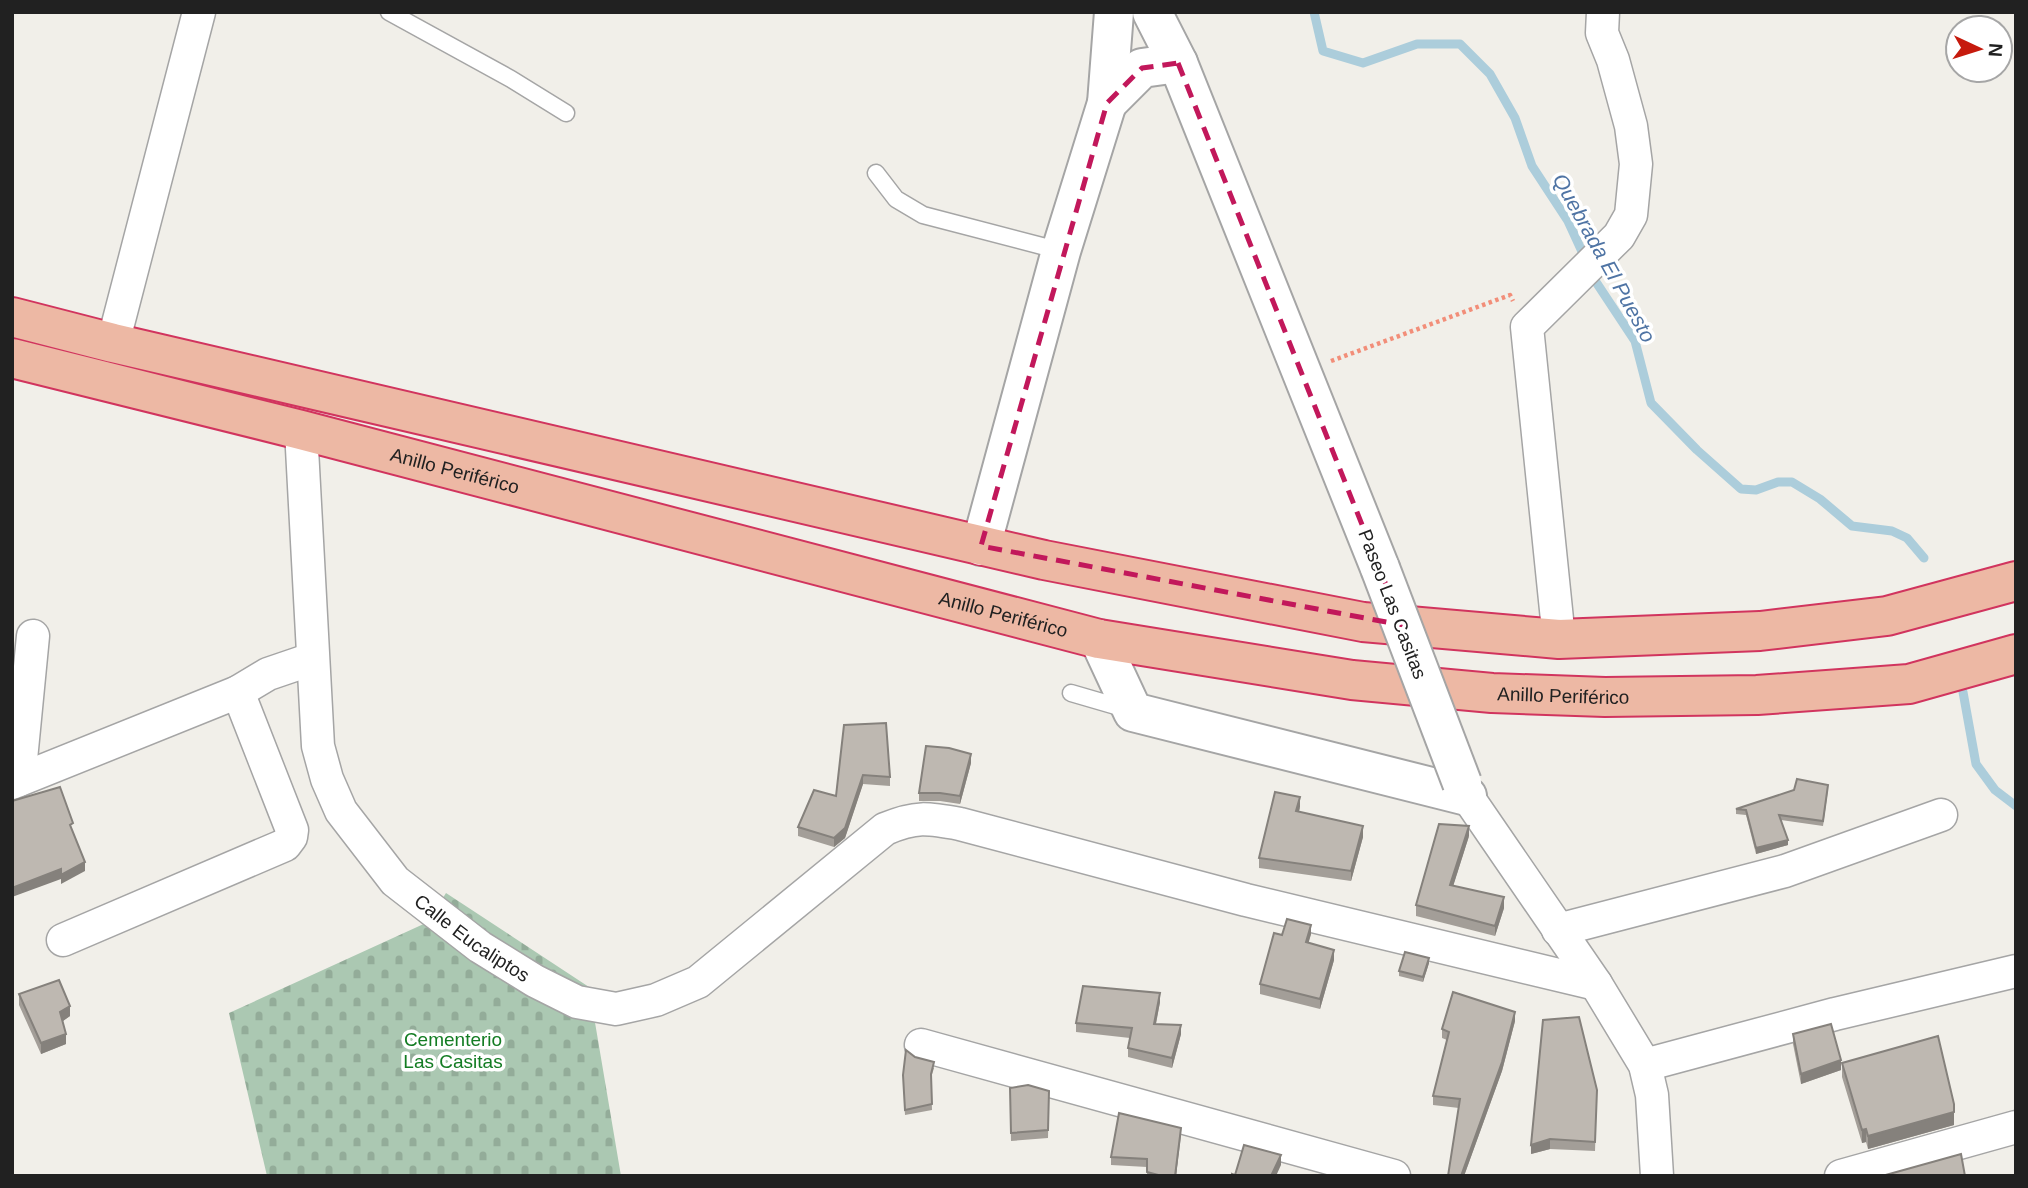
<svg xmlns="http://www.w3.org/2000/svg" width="2028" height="1188" viewBox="0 0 2028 1188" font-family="Arial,sans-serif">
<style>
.cemetery{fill:url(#cemetery-stones)}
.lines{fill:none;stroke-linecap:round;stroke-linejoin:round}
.stream{stroke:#accddb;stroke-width:9}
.service-casing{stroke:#a5a5a5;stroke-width:19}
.minor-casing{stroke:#a5a5a5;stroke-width:35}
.tertiary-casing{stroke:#a5a5a5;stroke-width:42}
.trunk-casing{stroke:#d1345e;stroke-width:42}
.path{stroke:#f28e79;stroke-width:4.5;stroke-dasharray:3.5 3.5;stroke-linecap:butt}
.service{stroke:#fff;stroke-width:16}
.minor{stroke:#fff;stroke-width:32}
.tertiary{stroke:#fff;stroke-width:38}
.trunk{stroke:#edb8a4;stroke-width:38}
.tertiary-bridge-casing{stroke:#a5a5a5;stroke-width:42;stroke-linecap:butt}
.tertiary-bridge{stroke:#fff;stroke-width:38}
.wall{fill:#a39e98}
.shaded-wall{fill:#85817c}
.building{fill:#beb8b1;stroke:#85817c;stroke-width:2}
.marked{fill:none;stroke:#c2185b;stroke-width:5;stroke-dasharray:14 9;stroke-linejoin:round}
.labels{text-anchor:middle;stroke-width:7;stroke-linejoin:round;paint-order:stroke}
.street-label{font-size:19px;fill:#212121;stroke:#fff}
.park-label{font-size:19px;fill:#137c23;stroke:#fff}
.water-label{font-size:21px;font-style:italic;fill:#4f74a4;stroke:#fff}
</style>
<defs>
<pattern id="cemetery-stones" width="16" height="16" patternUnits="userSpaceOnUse" patternTransform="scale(1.75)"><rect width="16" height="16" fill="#abc8b2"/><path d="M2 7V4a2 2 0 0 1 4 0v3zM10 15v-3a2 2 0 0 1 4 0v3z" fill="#93ac99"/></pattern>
</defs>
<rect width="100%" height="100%" fill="#f1efe9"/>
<path class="cemetery" d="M446,893L589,987L621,1176H267L229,1013L428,922Z"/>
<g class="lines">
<g class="stream">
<path d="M1314,12L1323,51L1363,63L1417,44H1460L1490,74L1515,118L1532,166L1568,221L1596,282L1635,341L1651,403L1697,450L1741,489L1756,490L1778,482H1792L1820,499L1852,526L1892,531L1907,538L1924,558"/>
<path d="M1963,692L1976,764L1995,790L2016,806"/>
</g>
<g class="service-casing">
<g id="service">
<path d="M389,12L511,79L566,113"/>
<path d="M876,173L896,199L923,215L1061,251"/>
<path d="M1071,693L1126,709"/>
</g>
</g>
<g class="minor-casing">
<g id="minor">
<path d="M113,343L199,12"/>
<path id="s1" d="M301,430L318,746L327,779L341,811L395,881L480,947L535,981L577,1002L616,1009L656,1000L698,982L885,829C916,816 927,818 960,824L1246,900L1596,984"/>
<path d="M1559,639L1527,327L1619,236L1631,215L1636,164L1631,126L1613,60L1602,33L1603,12"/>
<path d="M19,780L33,636"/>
<path d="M12,783L238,692L268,674L312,659"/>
<path d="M1462,783L1467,796L1596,984L1645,1065L1652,1095L1657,1176"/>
<path d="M1558,930L1785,871L1941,815"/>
<path d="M63,940L285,845L291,837L292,830L238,692"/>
<path d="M921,1045L1394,1176"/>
<path d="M1645,1065L1835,1014L2016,971"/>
<path d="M1841,1176L2016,1127"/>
</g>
</g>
<g class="tertiary-casing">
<g id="tertiary">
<path d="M1152,12L1178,63L1380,568"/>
<path d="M1107,103L1142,68L1178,63"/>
<path d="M981,546L1061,251L1107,103L1114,12"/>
<path d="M1099,639L1133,712L1467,796"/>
</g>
</g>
<g class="trunk-casing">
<g id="trunk">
<path d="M12,317L113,343L1044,560L1363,622L1559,639L1760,631L1887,616L2016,581"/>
<path id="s2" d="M12,358L301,430L1099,639L1352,680L1492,693L1605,697L1757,695L1909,684L2016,654"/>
</g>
</g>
<path class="path" d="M1331,361L1510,295L1513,301"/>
<use href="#service" class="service"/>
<use href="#minor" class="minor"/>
<use href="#tertiary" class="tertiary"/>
<use href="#trunk" class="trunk"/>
<g class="tertiary-bridge-casing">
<path id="tertiary-bridge" d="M1380,568L1462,783"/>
</g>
<use href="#tertiary-bridge" class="tertiary-bridge"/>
</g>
<g class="wall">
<path d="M844,725L890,777V786L863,784L845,838L834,847L798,836V827L836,796Z"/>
<path d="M971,763L960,804L940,801H919V793Z"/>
<path d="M1828,790L1823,826L1781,820L1788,845L1756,854L1746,815L1736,814V809Z"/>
<path d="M1300,807L1299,812L1363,837L1351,881L1259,868V858Z"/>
<path d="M1469,836L1453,886L1504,908L1495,936L1416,916V905Z"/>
<path d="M1311,934L1308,943L1334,960L1320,1009L1260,994V984L1282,935Z"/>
<path d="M1429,963L1423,982L1399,976V971Z"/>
<path d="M19,994L70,1016L63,1021L66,1044L41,1054L19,1005Z"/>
<path d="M1160,1002L1156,1024L1181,1034L1172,1068L1128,1057V1048L1130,1038L1076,1032V1023Z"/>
<path d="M1515,1021L1502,1071L1464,1176H1448L1459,1108L1433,1105V1096L1447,1040L1442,1038V1029Z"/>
<path d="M1793,1034L1841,1070L1801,1084L1793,1044Z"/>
<path d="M915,1057L934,1068L931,1078L932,1110L905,1115L903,1075Z"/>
<path d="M1842,1063L1954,1125L1868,1149L1866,1142L1862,1143L1842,1077Z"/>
<path d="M1010,1088L1049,1091L1048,1138L1011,1141Z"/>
<path d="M1597,1090L1595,1151L1550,1149L1531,1154Z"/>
<path d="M1181,1136L1176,1176H1147V1167L1111,1165V1157Z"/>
</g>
<g class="shaded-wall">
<path d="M971,754V763L960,804V796Z"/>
<path d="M863,775V784L845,838L834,847V838Z"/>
<path d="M1300,797V807L1296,821V811Z"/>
<path d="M1363,826V837L1351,881V871Z"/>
<path d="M1469,826V836L1450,896V885Z"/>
<path d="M1788,840V845L1756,854V848Z"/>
<path d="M85,862V871L61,884V875Z"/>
<path d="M61,869V879L12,897V888Z"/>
<path d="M1504,897V908L1495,936V926Z"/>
<path d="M1311,925V934L1306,952V942Z"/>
<path d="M1334,950V960L1320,1009V999Z"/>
<path d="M1429,958V963L1423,982V977Z"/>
<path d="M1160,993V1002L1154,1033V1024Z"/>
<path d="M70,1006V1016L60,1023V1012Z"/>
<path d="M1515,1012V1021L1502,1071L1464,1176H1461Z"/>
<path d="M1181,1025V1034L1172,1068V1058Z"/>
<path d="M66,1034V1044L41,1054V1043Z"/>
<path d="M1841,1060V1070L1801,1084V1074Z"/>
<path d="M1954,1104V1125L1868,1149V1136Z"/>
<path d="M1181,1128L1176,1176H1175Z"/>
<path d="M1866,1129V1142L1862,1143V1130Z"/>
<path d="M1550,1139V1149L1531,1154V1145Z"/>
<path d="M1281,1155V1165L1276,1176H1271Z"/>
</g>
<g class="building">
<path d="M886,723L890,777L863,775L845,828L834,838L798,827L814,790L836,796L844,725Z"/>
<path d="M926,746L949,748L971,754L960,796L940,793H919Z"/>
<path d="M1797,779L1828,785L1823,821L1779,815L1788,840L1756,848L1746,810L1736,809L1794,790Z"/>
<path d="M60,787L73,823L70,825L85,862L61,875V869L12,888V801Z"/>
<path d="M1275,792L1300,797L1296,811L1363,826L1351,871L1259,858Z"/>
<path d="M1439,824L1469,826L1450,885L1504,897L1495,926L1416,905Z"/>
<path d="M1287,919L1311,925L1306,942L1334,950L1320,999L1260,984L1274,933L1282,935Z"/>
<path d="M1405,952L1429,958L1423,977L1399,971Z"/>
<path d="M59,980L70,1006L60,1012L66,1034L41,1043L19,994Z"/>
<path d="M1083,986L1160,993L1154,1024L1181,1025L1172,1058L1128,1048L1132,1028L1076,1023Z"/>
<path d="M1453,992L1515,1012L1502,1062L1461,1176H1448L1460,1099L1433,1096L1449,1032L1442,1029Z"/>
<path d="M1579,1017L1597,1090L1595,1142L1550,1139L1531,1145L1543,1020Z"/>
<path d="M1831,1024L1841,1060L1801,1074L1793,1034Z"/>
<path d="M1938,1036L1954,1104V1112L1868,1136L1866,1129L1862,1130L1842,1063Z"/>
<path d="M906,1050L915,1057L934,1062L931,1074L932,1104L905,1110L903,1075Z"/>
<path d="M1028,1085L1049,1091L1048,1130L1011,1133L1010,1088Z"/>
<path d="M1119,1113L1181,1128L1175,1176H1162L1147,1172V1159L1111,1157Z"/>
<path d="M1244,1145L1281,1155L1271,1176H1232V1174L1235,1175Z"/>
<path d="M1961,1154L1965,1176H1882Z"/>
</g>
<path class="marked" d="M1178,63L1402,625L981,546L1107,103L1142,68Z"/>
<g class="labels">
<g class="street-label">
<text dy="7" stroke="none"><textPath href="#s2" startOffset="457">Anillo Periférico</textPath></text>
<text transform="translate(1393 604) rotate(69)" y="7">Paseo Las Casitas</text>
<text dy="7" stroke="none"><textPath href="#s2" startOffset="1024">Anillo Periférico</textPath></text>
<text dy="7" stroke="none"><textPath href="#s2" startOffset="1591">Anillo Periférico</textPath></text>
<text dy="7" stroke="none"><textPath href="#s1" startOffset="570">Calle Eucaliptos</textPath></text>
</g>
<g class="park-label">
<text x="453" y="1046">Cementerio<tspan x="453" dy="22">Las Casitas</tspan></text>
</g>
<g class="water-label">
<text transform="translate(1604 258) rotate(61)" y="7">Quebrada El Puesto</text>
</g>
</g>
<rect width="2028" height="1188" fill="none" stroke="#212121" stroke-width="28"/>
<g transform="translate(1979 49) rotate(94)"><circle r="33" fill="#ffffff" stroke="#a6a6a6" stroke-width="2"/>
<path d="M0-5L12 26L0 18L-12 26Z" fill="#c61a0d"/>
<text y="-10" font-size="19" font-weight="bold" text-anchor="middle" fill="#212121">N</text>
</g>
</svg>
